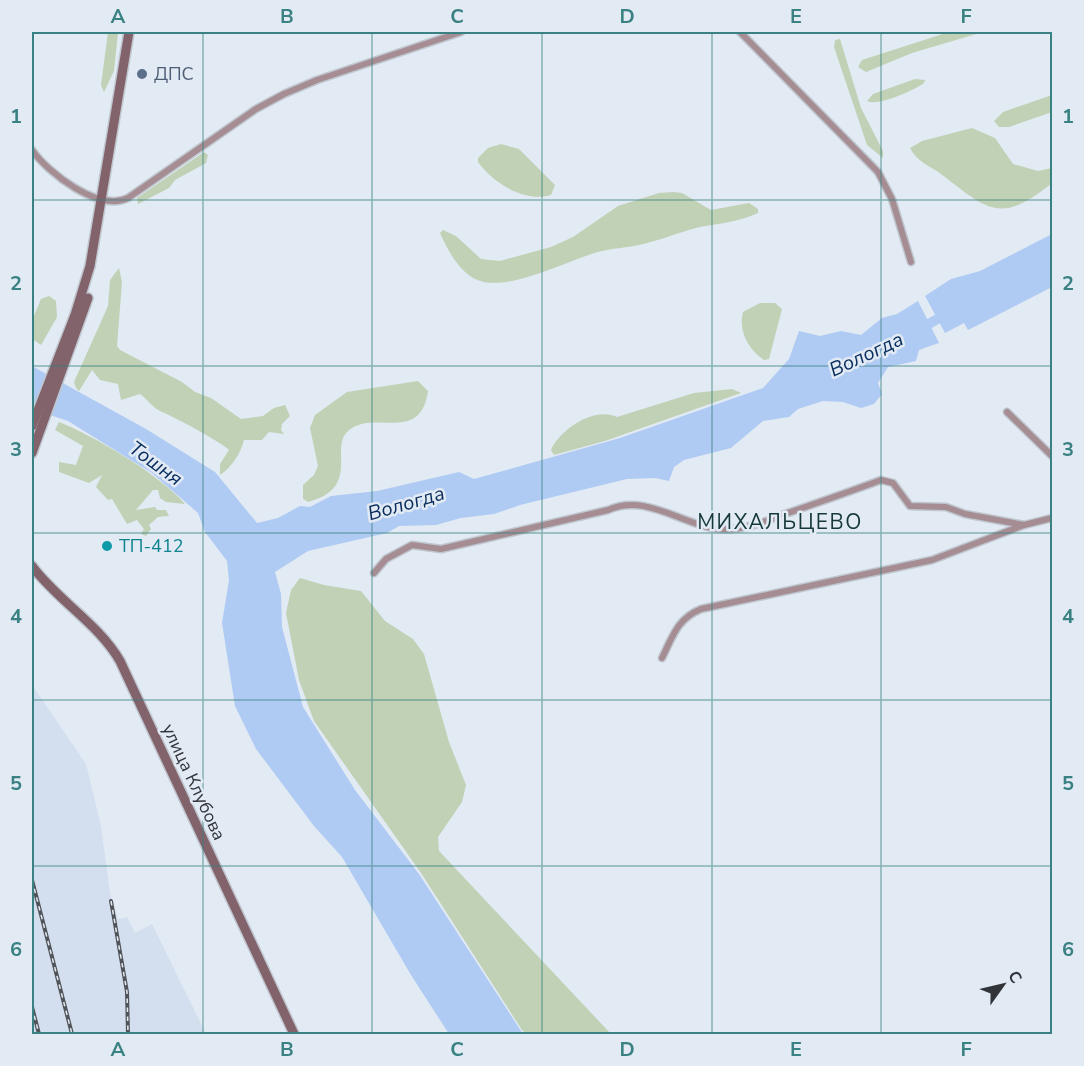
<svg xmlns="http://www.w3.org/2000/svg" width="1084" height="1066" viewBox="0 0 1084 1066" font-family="'Nunito Sans',sans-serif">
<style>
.built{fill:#d3dfef}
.green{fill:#c0d1b5}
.water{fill:#afcbf4}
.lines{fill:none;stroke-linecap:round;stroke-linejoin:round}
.river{stroke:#afcbf4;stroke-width:10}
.street-casing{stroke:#bfc6ce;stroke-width:9}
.secondary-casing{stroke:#bfc6ce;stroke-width:12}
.street{stroke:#a58d93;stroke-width:6}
.secondary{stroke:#82626b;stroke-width:9}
.rail-casing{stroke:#51555a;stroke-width:4}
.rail{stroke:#e2eaf4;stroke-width:1.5;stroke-dasharray:4.5;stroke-linecap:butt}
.grid{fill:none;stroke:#398182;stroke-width:1.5;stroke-opacity:0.55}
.service-dot{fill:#5c6f8a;stroke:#e2eaf4;stroke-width:2}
.culture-dot{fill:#0f9aa8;stroke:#e2eaf4;stroke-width:2}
.labels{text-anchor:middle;stroke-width:5;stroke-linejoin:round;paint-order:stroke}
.service-label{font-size:18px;fill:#4e5e75;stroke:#e2eaf4;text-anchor:start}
.culture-label{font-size:18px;fill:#0d838f;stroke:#e2eaf4;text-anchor:start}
.street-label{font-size:18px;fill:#313438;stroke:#e2eaf4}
.water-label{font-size:20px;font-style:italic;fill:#092e5e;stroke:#e2eaf4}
.quarter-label{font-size:21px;letter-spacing:1.5px;fill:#153838;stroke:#e2eaf4}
.neatline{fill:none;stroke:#398182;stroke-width:2}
.grid-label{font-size:20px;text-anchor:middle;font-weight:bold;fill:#398182}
</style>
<rect width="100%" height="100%" fill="#e2eaf4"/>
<path class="built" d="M32,685L86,764L101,826L110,893L118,919L127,917L135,933L152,924L206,1034H32Z"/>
<g class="green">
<path d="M108,32H118L114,71L104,92L101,85Z"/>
<path d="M949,32H983L912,53L866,72L858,67L862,60Z"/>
<path d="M840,39L861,108L883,151V158L867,145L834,47L835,40Z"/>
<path d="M915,79L925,80L924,83C915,90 877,107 867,101L873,94Z"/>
<path d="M1052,95V112L1009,127H999L994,121L1003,112Z"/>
<path d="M972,128L995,138L1013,164L1038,171L1052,168V183C1000,225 988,210 941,174C930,166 916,161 910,148L922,141Z"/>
<path d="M501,144L519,149L555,185L551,195C525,203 493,183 478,162V158L488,148Z"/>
<path d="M204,152L208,155L206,163L175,180L169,188L138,204L137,198Z"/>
<path d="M673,192L682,193L711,210L749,203L758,209V213C737,223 717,223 696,228C677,233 658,241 639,245C626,248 612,248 598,252C567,261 516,288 484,282C462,278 448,251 440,233L443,230L456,236L481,259L500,261L551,247L573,237L618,206L659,193Z"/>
<path d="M119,268L122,282L117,346L120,350L182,382L195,392L211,398L241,419L263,416L274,408L285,405L290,416L282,424L281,430L284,434L269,432L262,440H244C241,453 231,468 220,475V464L229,450C223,443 173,416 162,412C154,409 147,399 140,394L121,400L118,384L100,380L92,370L79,391L76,388L74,382L108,306L110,280Z"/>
<path d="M49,296L56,301L57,317L41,345L34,340L32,321L41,299Z"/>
<path d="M760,303H775L782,309L769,359L764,360C748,350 738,330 743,312Z"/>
<path d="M418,381L428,391C420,446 372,407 347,432C330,449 361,488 308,502L303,499V485L314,475L318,466L310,428L315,415L347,392Z"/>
<path d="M732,389L741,393L605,441L554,455L551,450C560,429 595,406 617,417L694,393Z"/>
<path d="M59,422C96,437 159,474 185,504L166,502L160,498L158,490H153L136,510L155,507L157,510H166L169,516L158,517L149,525L151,529L146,536L141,534L144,529L137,520L127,524L112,499L108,500L96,487L102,475L89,483L59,472V462L76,465L83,446L55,430Z"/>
<path d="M300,578L324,585L361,591L385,621L413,639L424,654L449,742L466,785L462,802L438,837L439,851L611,1034H526L522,1030L421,873L314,721L299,680L286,613L291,590Z"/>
</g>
<g class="water">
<path d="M1052,234V287L968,330L964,323L945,333L925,296L951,279L980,271Z"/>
<path d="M918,301L939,343L919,350L916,361L888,367L878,383L882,394L874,404L861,408L843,402L823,401L798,409L789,417L763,421L731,448L684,460L674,467L669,481L655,478L627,479L520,505L494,514L461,518L436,525L399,526L387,533L308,551L275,572L281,594L282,627L303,707L355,790L419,874L523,1034H449L411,975L342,857L314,826L256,749L235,706L222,623L229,580L227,561L205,532L198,513L152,473L68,421L32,409V366L146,429L215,472L257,523L278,518L300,506L310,507L331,496L377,491L459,472L474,479L620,438L763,388L789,359L799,331L820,336L841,331L861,335L882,318L897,314Z"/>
</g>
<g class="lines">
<path class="river" d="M918,330L948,313"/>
<g class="street-casing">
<g id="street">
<path d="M740,32L878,172L892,199L911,262"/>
<path d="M32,150C49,174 99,212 128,198L256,109L284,94L317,80L461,32"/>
<path d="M1007,412L1052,456"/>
<path d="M374,573L386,559L412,545L441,549L608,510C651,491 689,533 732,529C750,528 769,520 785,514C817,503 849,492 881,480L893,483L910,506L946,507L965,514L1024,525"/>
<path d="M662,658C673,636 677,619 701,609L932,560L1024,525L1052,518"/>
</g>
</g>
<g class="secondary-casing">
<g id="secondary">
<path d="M32,426L75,315L90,266L129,32"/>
<path d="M32,453L88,298"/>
<path d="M32,566C58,601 99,624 120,661L294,1034"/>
</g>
</g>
<use href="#street" class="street"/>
<use href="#secondary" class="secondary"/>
<g class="rail-casing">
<g id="rail">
<path d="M32,880L72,1034"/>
<path d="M111,901L127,992L128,1034"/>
<path d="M32,1007L39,1034"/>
</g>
</g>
<use href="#rail" class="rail"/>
</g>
<path class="grid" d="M203,32V1034M372,32V1034M542,32V1034M712,32V1034M881,32V1034M32,200H1052M32,366H1052M32,533H1052M32,700H1052M32,866H1052"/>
<circle class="service-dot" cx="142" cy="74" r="6"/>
<circle class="culture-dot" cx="107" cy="546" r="6"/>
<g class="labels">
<g class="service-label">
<text x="154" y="80">ДПС</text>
</g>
<g class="culture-label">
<text x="119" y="552">ТП-412</text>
</g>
<g class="street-label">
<text transform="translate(194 782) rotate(65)" y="6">улица Клубова</text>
</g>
<g class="water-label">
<text transform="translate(866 354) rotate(-25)" y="7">Вологда</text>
<text transform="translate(156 463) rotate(36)" y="7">Тошня</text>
<text transform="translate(406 503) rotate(-16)" y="7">Вологда</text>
</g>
<g class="quarter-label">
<text x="780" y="529">МИХАЛЬЦЕВО</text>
</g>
</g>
<rect width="1084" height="1066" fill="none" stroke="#e2eaf4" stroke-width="66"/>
<g transform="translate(1003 985) rotate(56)" stroke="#e2eaf4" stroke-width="4.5" paint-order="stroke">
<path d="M0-4.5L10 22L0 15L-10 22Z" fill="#313438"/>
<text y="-9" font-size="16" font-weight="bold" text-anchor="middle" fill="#313438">С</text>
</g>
<rect x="33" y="33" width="1018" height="1000" class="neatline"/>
<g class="grid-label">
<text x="118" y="23">A</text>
<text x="287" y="23">B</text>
<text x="457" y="23">C</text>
<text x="627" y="23">D</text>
<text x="796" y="23">E</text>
<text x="966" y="23">F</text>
<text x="16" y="123">1</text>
<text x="1068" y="123">1</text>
<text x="16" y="290">2</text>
<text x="1068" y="290">2</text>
<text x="16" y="456">3</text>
<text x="1068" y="456">3</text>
<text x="16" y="623">4</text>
<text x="1068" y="623">4</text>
<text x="16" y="790">5</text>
<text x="1068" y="790">5</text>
<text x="16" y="956">6</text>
<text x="1068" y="956">6</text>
<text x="118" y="1056">A</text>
<text x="287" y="1056">B</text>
<text x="457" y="1056">C</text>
<text x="627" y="1056">D</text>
<text x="796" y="1056">E</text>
<text x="966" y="1056">F</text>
</g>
</svg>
